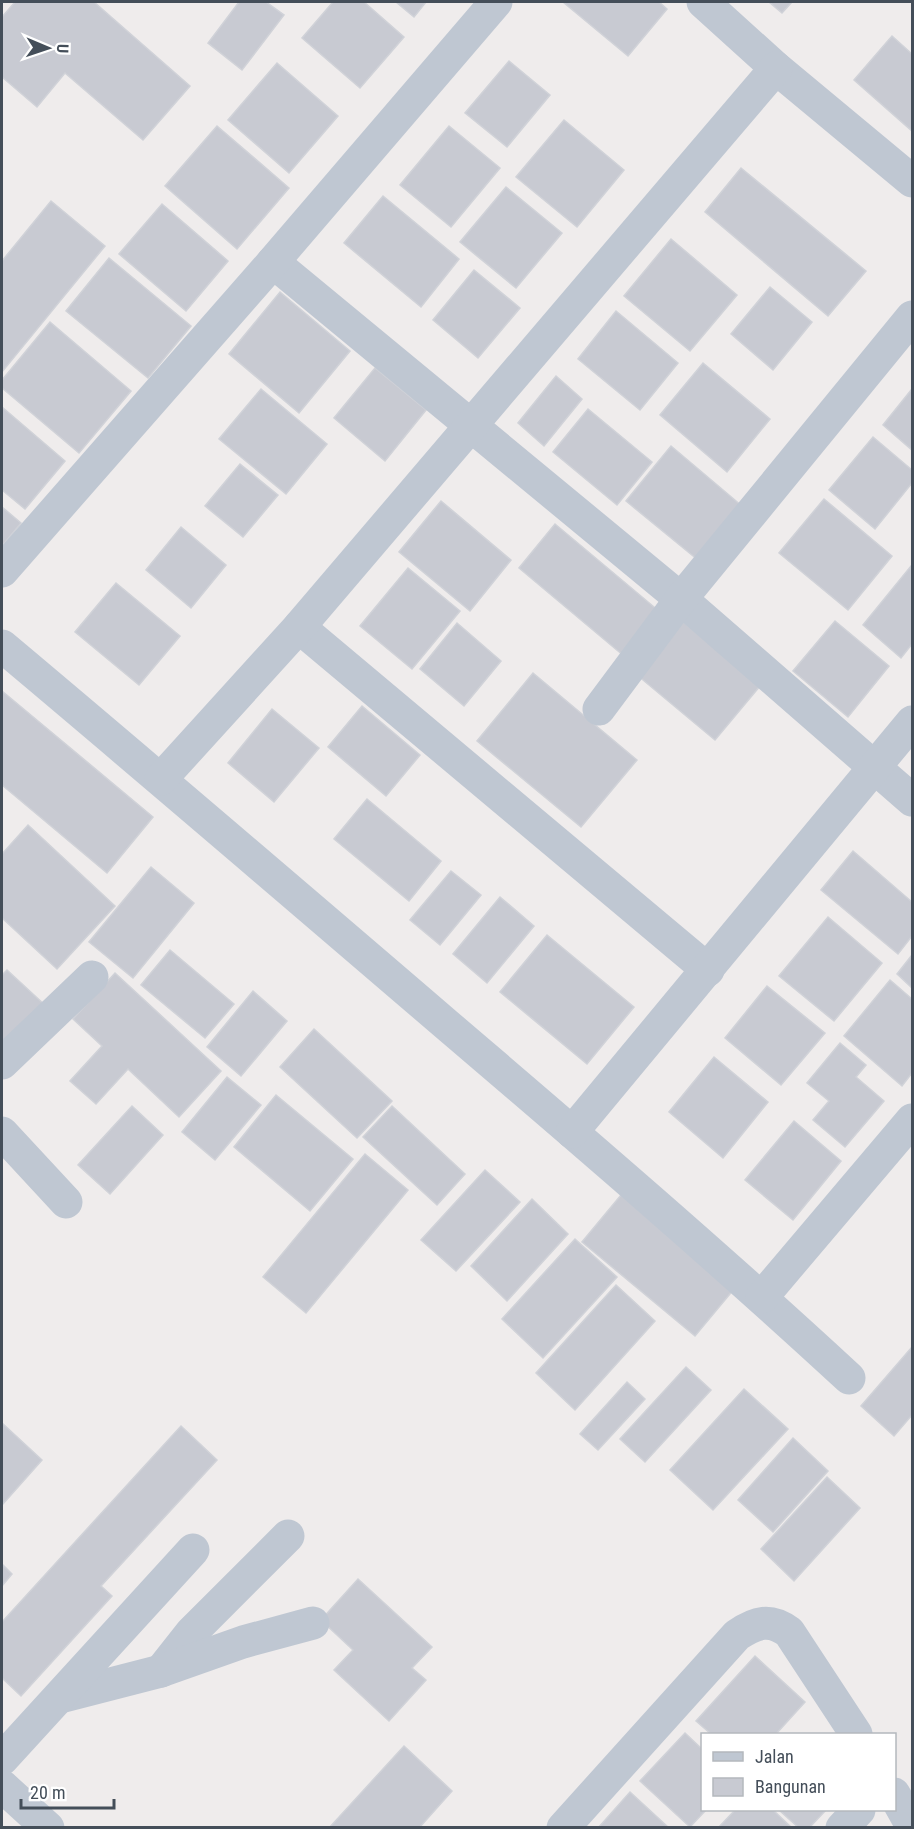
<svg xmlns="http://www.w3.org/2000/svg" width="914" height="1829" viewBox="0 0 914 1829" font-family="'Roboto Condensed',sans-serif">
<style>
.building{fill:#c8cad2;stroke:#d0d2d8;stroke-width:1.5}
.lines{fill:none;stroke-linecap:round;stroke-linejoin:round}
.minor{stroke:#bfc7d2;stroke-width:33}
</style>
<rect width="100%" height="100%" fill="#efecec"/>
<g class="building">
<path d="M15,2H94L190,86L143,140L65,73L37,107L2,77V17Z"/>
<path d="M239,2H266L284,15L242,70L208,43Z"/>
<path d="M333,2H364L404,37L360,88L302,38Z"/>
<path d="M396,2H426L414,17Z"/>
<path d="M563,2H659L667,9L628,56Z"/>
<path d="M769,2H792L782,13Z"/>
<path d="M892,36L912,54V131L854,80Z"/>
<path d="M509,61L550,95L507,147L465,113Z"/>
<path d="M277,63L338,116L289,173L228,120Z"/>
<path d="M564,120L624,170L577,227L516,177Z"/>
<path d="M217,126L289,188L237,249L165,186Z"/>
<path d="M449,126L500,168L451,227L400,185Z"/>
<path d="M741,168L866,271L828,316L705,212Z"/>
<path d="M506,187L562,233L516,288L460,242Z"/>
<path d="M383,196L459,259L421,307L344,243Z"/>
<path d="M51,201L105,246L2,372V261Z"/>
<path d="M162,204L228,261L186,311L119,254Z"/>
<path d="M671,239L737,295L690,351L624,296Z"/>
<path d="M109,258L191,326L148,378L66,311Z"/>
<path d="M474,270L520,308L478,358L433,320Z"/>
<path d="M770,287L812,322L773,370L731,334Z"/>
<path d="M280,292L350,351L299,413L229,354Z"/>
<path d="M616,311L678,363L640,410L578,359Z"/>
<path d="M50,322L131,391L79,453L2,388V380Z"/>
<path d="M703,363L770,419L727,472L660,415Z"/>
<path d="M375,368L426,410L385,461L334,418Z"/>
<path d="M556,376L582,399L544,446L518,423Z"/>
<path d="M261,389L327,444L286,494L219,439Z"/>
<path d="M912,389V450L883,425Z"/>
<path d="M2,407L65,461L25,509L2,490Z"/>
<path d="M588,409L652,462L617,505L553,452Z"/>
<path d="M873,437L912,470V483L875,529L829,490Z"/>
<path d="M671,446L742,506L698,560L626,501Z"/>
<path d="M240,464L278,495L243,537L205,506Z"/>
<path d="M824,499L892,556L848,610L779,553Z"/>
<path d="M441,501L511,560L470,611L399,552Z"/>
<path d="M2,507L21,523L2,546Z"/>
<path d="M555,524L660,612L624,656L519,568Z"/>
<path d="M181,527L226,565L191,608L146,570Z"/>
<path d="M911,566L912,644L901,658L863,625Z"/>
<path d="M408,568L460,611L412,669L360,626Z"/>
<path d="M116,583L180,636L139,685L75,632Z"/>
<path d="M682,621L760,686L715,740L637,675Z"/>
<path d="M835,621L889,666L848,717L793,671Z"/>
<path d="M457,623L501,661L464,706L420,669Z"/>
<path d="M533,673L637,760L581,827L477,741Z"/>
<path d="M2,691L153,817L107,873L2,785Z"/>
<path d="M362,706L420,755L386,796L328,747Z"/>
<path d="M272,709L319,748L274,802L228,763Z"/>
<path d="M367,799L441,861L409,901L334,839Z"/>
<path d="M28,825L115,906L57,969L2,918V854Z"/>
<path d="M853,851L912,902V936L898,954L821,890Z"/>
<path d="M151,867L194,903L133,978L89,942Z"/>
<path d="M451,871L481,895L440,945L410,920Z"/>
<path d="M500,897L534,926L487,983L453,954Z"/>
<path d="M828,917L882,963L834,1021L779,976Z"/>
<path d="M547,935L634,1007L587,1064L500,992Z"/>
<path d="M170,950L234,1004L205,1038L141,985Z"/>
<path d="M912,955V988L897,974Z"/>
<path d="M7,970L47,1007L2,1057V975Z"/>
<path d="M115,973L221,1071L179,1117L128,1069L96,1104L70,1081L102,1046L73,1019Z"/>
<path d="M890,980L912,999V1073L902,1086L844,1036Z"/>
<path d="M767,986L825,1033L781,1085L725,1038Z"/>
<path d="M253,991L287,1021L241,1076L207,1047Z"/>
<path d="M314,1029L392,1101L357,1138L280,1067Z"/>
<path d="M840,1043L866,1065L856,1077L884,1101L845,1147L813,1120L829,1101L807,1083Z"/>
<path d="M714,1057L768,1102L723,1158L669,1112Z"/>
<path d="M227,1077L261,1105L215,1160L182,1132Z"/>
<path d="M276,1095L353,1159L310,1211L234,1147Z"/>
<path d="M132,1106L163,1135L110,1194L78,1165Z"/>
<path d="M392,1106L465,1174L437,1205L363,1137Z"/>
<path d="M794,1121L841,1161L793,1220L745,1180Z"/>
<path d="M365,1154L408,1190L306,1313L263,1277Z"/>
<path d="M485,1170L520,1202L456,1271L421,1240Z"/>
<path d="M621,1195L734,1289L695,1336L582,1242Z"/>
<path d="M532,1199L568,1234L507,1301L471,1266Z"/>
<path d="M575,1239L617,1277L543,1358L502,1319Z"/>
<path d="M616,1285L655,1321L575,1410L536,1373Z"/>
<path d="M912,1347V1415L894,1436L861,1406Z"/>
<path d="M686,1367L711,1390L645,1462L620,1439Z"/>
<path d="M627,1382L645,1399L598,1450L580,1434Z"/>
<path d="M744,1389L788,1429L713,1510L670,1470Z"/>
<path d="M2,1423L42,1460L2,1505Z"/>
<path d="M181,1426L217,1460L101,1586L112,1596L21,1696L2,1678V1622Z"/>
<path d="M793,1438L828,1471L773,1532L738,1500Z"/>
<path d="M827,1477L860,1508L794,1581L761,1549Z"/>
<path d="M2,1564L12,1574L2,1586Z"/>
<path d="M358,1579L432,1647L412,1668L426,1680L389,1721L334,1670L353,1650L321,1620Z"/>
<path d="M755,1656L805,1702L776,1734H711L696,1721Z"/>
<path d="M685,1733L702,1749V1810H706L690,1827L640,1781Z"/>
<path d="M404,1746L452,1791L419,1828H329Z"/>
<path d="M630,1792L669,1828H598Z"/>
<path d="M735,1810H773L792,1828H718Z"/>
<path d="M779,1810H826L809,1828H799Z"/>
</g>
<g class="lines">
<g class="minor">
<path d="M703,2L776,68L912,181"/>
<path d="M273,262L681,599L912,800"/>
<path d="M2,571L273,262L496,2"/>
<path d="M299,627L708,970"/>
<path d="M2,646C151,771 299,898 447,1025C583,1141 718,1257 849,1378"/>
<path d="M599,709L681,599L912,317"/>
<path d="M161,779L299,627L776,68"/>
<path d="M2,1063L92,977"/>
<path d="M572,1132L912,722"/>
<path d="M2,1133L66,1202"/>
<path d="M762,1297L912,1120"/>
<path d="M161,1671L191,1633L288,1536"/>
<path d="M60,1697L161,1671L243,1642L313,1623"/>
<path d="M2,1759L193,1550"/>
<path d="M2,1786L48,1828"/>
<path d="M894,1794L912,1826"/>
<path d="M563,1828L737,1635C756,1622 770,1618 789,1632L856,1734"/>
<path d="M842,1828L859,1810"/>
</g>
</g>
<rect width="914" height="1829" fill="none" stroke="#444e59" stroke-width="6"/>
<rect x="701" y="1733" width="195" height="78" fill="#ffffff" stroke="#b4b8bd" stroke-width="1.5"/>
<rect x="713" y="1752" width="30" height="9" fill="#bfc7d2" stroke="#b4b8bd" stroke-width="1.5"/>
<text x="755" y="1763" font-size="18" fill="#444e59">Jalan</text>
<rect x="713" y="1778" width="30" height="18" fill="#c8cad2" stroke="#b4b8bd" stroke-width="1.5"/>
<text x="755" y="1793" font-size="18" fill="#444e59">Bangunan</text>
<g transform="translate(48 48) rotate(92)" stroke="#ffffff" stroke-width="4.5" paint-order="stroke">
<path d="M0-4.5L10 22L0 15L-10 22Z" fill="#444e59"/>
<text y="-9" font-size="16" font-weight="bold" text-anchor="middle" fill="#444e59">U</text>
</g>
<path d="M21 1799v9h93v-9" fill="none" stroke="#444e59" stroke-width="3"/>
<text x="30" y="1799" font-size="18" fill="#444e59" stroke="#ffffff" stroke-width="4.5" paint-order="stroke">20 m</text>
</svg>
